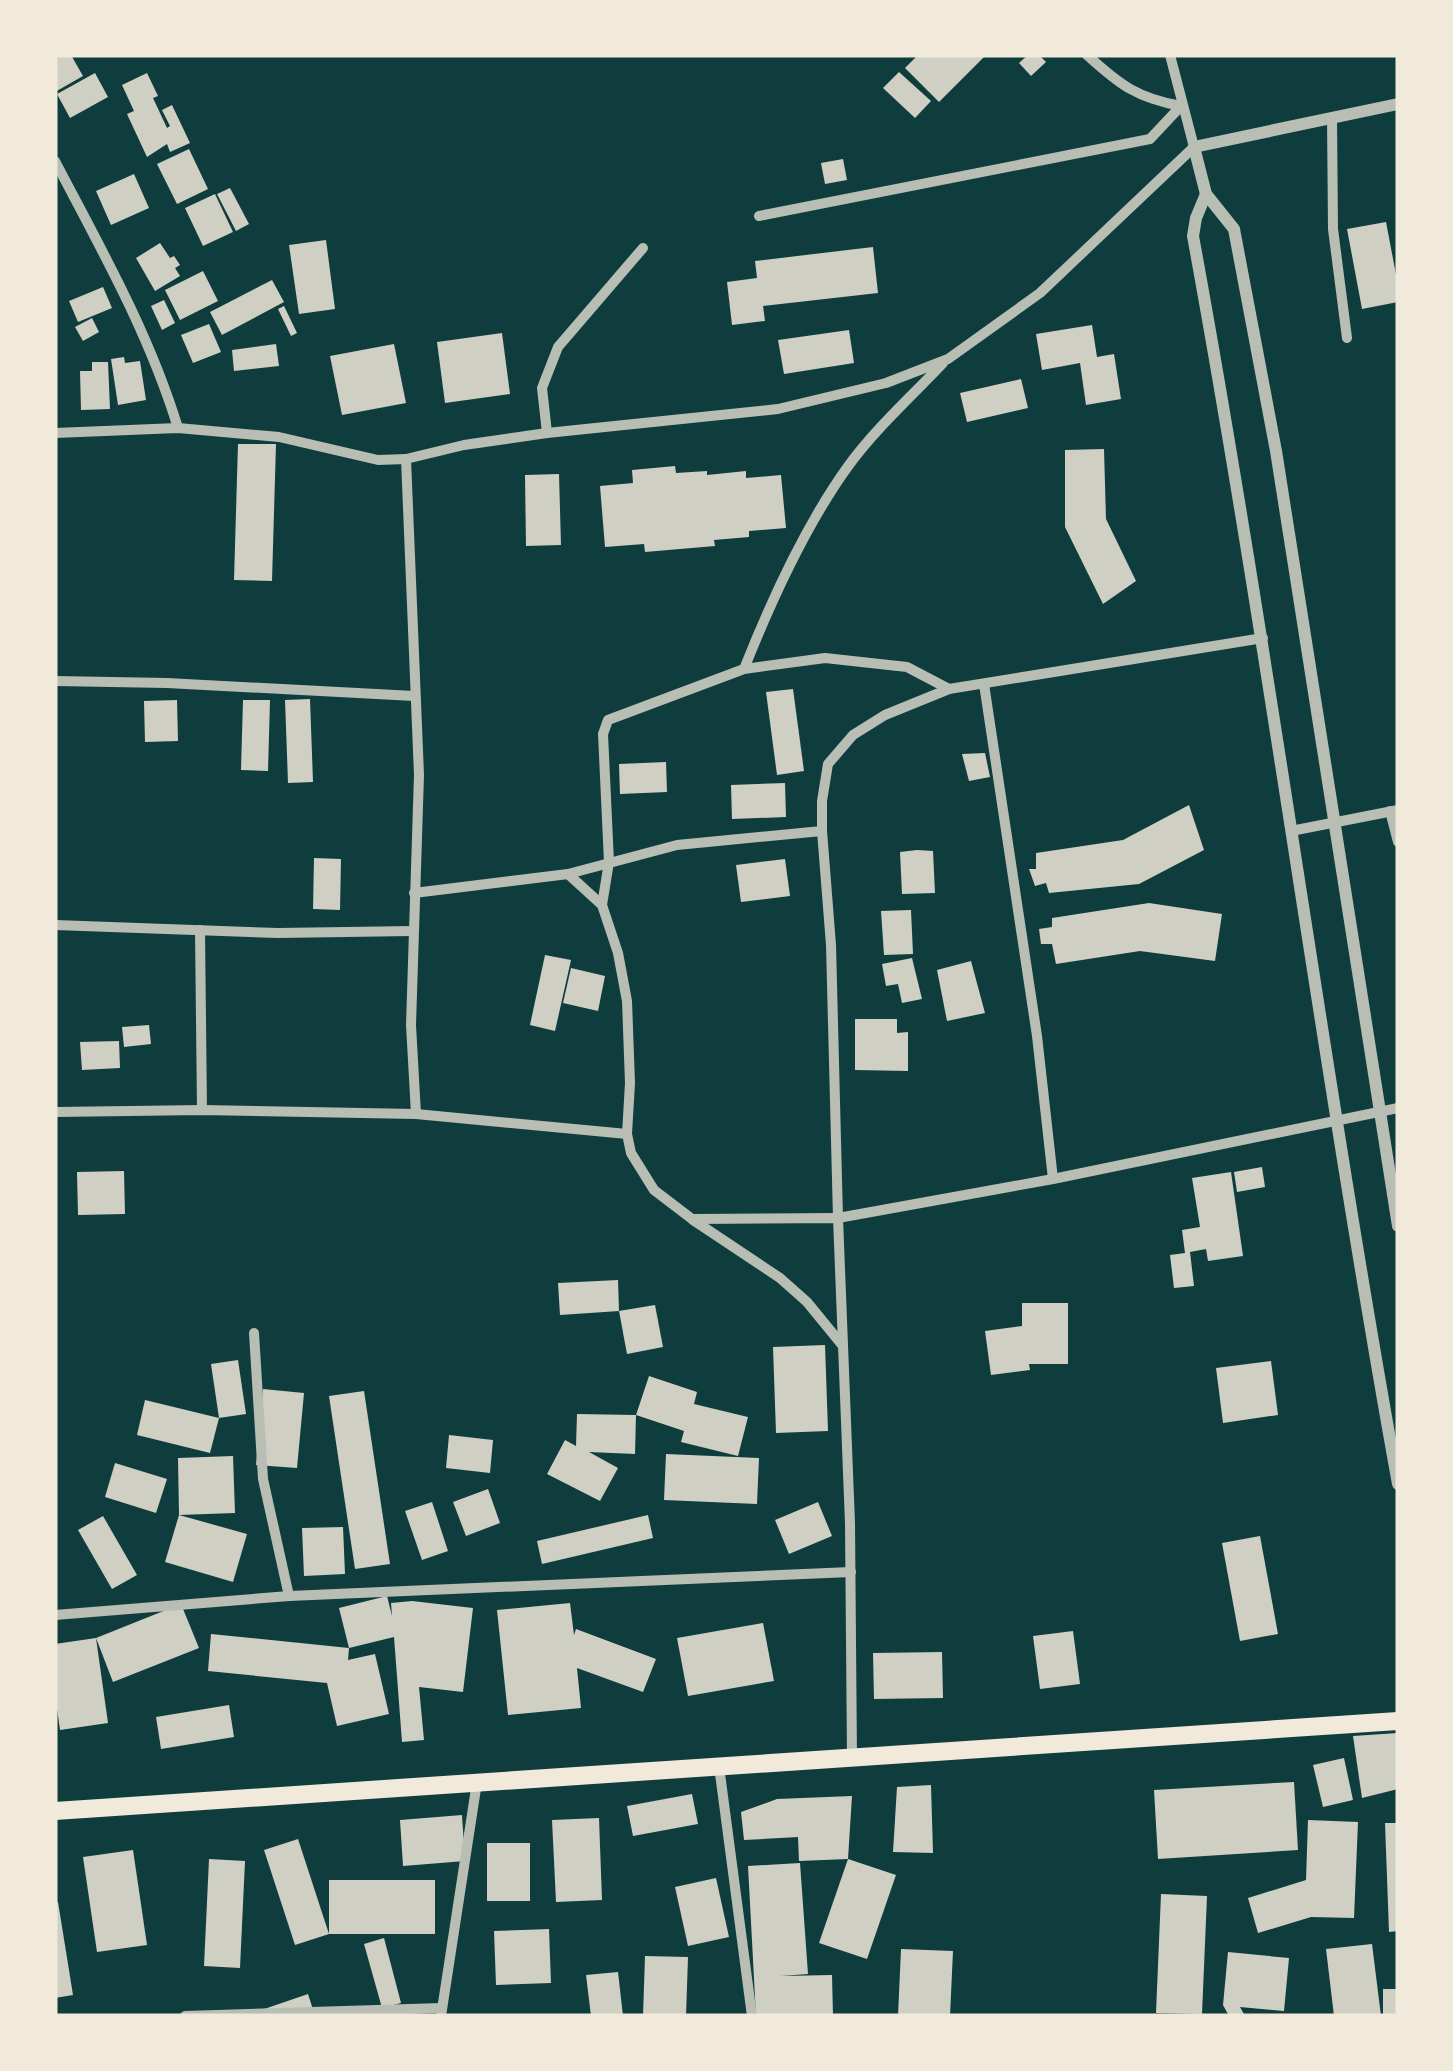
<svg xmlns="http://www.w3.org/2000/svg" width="1453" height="2071" viewBox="0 0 1453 2071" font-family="Karla,sans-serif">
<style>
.building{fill:#cfcfc3}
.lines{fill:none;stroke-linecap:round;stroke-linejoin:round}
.minor{stroke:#b8beb3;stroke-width:10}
.tertiary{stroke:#b8beb3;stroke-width:12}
.trunk{stroke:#f1e9da;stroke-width:18}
</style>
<rect width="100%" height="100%" fill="#0f3d3e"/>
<g class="building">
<path d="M55,55H71L83,76L55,92Z"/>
<path d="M918,55H986L939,102L905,68Z"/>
<path d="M1028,55H1039L1046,62L1031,76L1019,63Z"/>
<path d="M899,72L931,101L915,118L883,88Z"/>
<path d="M95,73L108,97L70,118L57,94Z"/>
<path d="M147,73L158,96L153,98L167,128L170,126L162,110L172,105L190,143L170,152L167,144L147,157L127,114L134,111L122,85Z"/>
<path d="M189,149L208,189L177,204L157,164Z"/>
<path d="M843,159L847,180L825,184L821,163Z"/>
<path d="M134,174L149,208L111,225L96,191Z"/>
<path d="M230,188L249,224L236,231L217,194Z"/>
<path d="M215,194L233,232L203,246L185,208Z"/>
<path d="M1386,222L1398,285V302L1362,309L1347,229Z"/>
<path d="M326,240L335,309L299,314L289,245Z"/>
<path d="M160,243L170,258L174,256L180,265L175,268L180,276L155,291L136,258Z"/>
<path d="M873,247L878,293L763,306L765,321L732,325L727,282L757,278L755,261Z"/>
<path d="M203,271L218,301L180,320L165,290Z"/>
<path d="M272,280L284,302L222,335L210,312Z"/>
<path d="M103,287L112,308L78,322L69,301Z"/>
<path d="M164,300L175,323L162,330L151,306Z"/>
<path d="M284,306L297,333L291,336L278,309Z"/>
<path d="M92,318L99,332L83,341L75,327Z"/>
<path d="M209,324L221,352L193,363L181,335Z"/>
<path d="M1092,325L1097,357L1114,354L1121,399L1086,405L1080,363L1042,370L1036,334Z"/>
<path d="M849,330L854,363L784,374L778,340Z"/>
<path d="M502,333L510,394L445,403L437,342Z"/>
<path d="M276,344L279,366L234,371L232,350Z"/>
<path d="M394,344L406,403L342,415L330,356Z"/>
<path d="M124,357L125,363L140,361L146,400L118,405L111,359Z"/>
<path d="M92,362H108L110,409L81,410L80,371H92Z"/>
<path d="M1021,379L1028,408L967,422L960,393Z"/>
<path d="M238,444H276L272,581L234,580Z"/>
<path d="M1104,449L1106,519L1136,581L1103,604L1065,527V450Z"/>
<path d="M675,466L676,473L707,471V475L746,471V478L781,475L786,528L749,531V537L714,540L715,546L645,552L644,544L605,547L600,486L633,483L632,470Z"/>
<path d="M559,474L561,545L526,546L525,475Z"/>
<path d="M793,689L804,771L777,775L766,692Z"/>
<path d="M310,699L313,782L288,783L285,700Z"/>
<path d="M177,700L178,741L145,742L144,701Z"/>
<path d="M243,700H270L268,771L241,770Z"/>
<path d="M985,753L990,777L969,781L962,754Z"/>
<path d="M666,762L667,792L620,794L619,764Z"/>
<path d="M785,783L786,817L732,819L731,785Z"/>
<path d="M1189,805L1204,850L1139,884L1049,893L1046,883L1035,886L1029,869H1036V853L1123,840Z"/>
<path d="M917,850L933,851L935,893L902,894L900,852Z"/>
<path d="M314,858L341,859L340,910L313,909Z"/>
<path d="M785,859L790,896L741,902L736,865Z"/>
<path d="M1149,903L1222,914L1215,961L1140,951L1056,964L1052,944H1041L1039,929L1052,927V918Z"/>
<path d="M911,910L913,954L884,955L881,911Z"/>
<path d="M545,955L571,960L555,1031L530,1025Z"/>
<path d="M912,958L922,999L902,1003L898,984L886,986L882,964Z"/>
<path d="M971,961L985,1013L947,1021L937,970Z"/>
<path d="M571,968L605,976L598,1011L563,1003Z"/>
<path d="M855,1019H897V1033L908,1032V1071L855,1070Z"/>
<path d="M149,1025L151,1044L124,1047L122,1027Z"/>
<path d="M119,1041L120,1068L82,1070L80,1042Z"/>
<path d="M1262,1167L1265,1187L1237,1192L1234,1172Z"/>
<path d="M124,1171L125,1214L78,1215L77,1172Z"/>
<path d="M1231,1172L1243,1256L1208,1261L1206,1249L1190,1252L1194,1286L1174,1288L1170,1255L1185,1253L1182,1230L1200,1227L1192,1178Z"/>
<path d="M618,1280L619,1311L560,1315L558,1283Z"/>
<path d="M1022,1303H1068V1364H1029L1030,1370L991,1375L985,1331L1022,1326Z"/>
<path d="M655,1305L663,1347L627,1354L619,1311Z"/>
<path d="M825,1345L828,1431L776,1433L773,1347Z"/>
<path d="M238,1360L246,1414L219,1418L211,1364Z"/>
<path d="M1271,1361L1278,1415L1223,1423L1216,1368Z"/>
<path d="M649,1376L697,1392L694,1404L748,1417L738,1456L681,1442L684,1431L636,1415Z"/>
<path d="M263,1389L304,1393L297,1468L256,1465Z"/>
<path d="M364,1391L390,1564L355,1569L329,1396Z"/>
<path d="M145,1400L219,1418L210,1453L137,1435Z"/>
<path d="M577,1414L636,1415L635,1454L589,1452L618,1468L600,1501L547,1474L565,1440L576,1446Z"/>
<path d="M449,1435L493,1440L490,1473L446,1468Z"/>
<path d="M666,1454L759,1458L757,1504L664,1500Z"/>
<path d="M233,1456L235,1513L179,1515L178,1458Z"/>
<path d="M115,1463L167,1479L156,1513L105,1497Z"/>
<path d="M488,1489L500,1523L466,1536L453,1502Z"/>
<path d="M432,1502L448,1551L422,1560L405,1511Z"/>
<path d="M818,1502L832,1536L789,1554L775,1520Z"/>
<path d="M179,1515L247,1534L233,1582L165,1562Z"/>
<path d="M648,1515L653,1538L542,1564L537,1541Z"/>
<path d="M103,1516L137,1575L112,1589L78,1530Z"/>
<path d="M343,1527L345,1574L304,1576L302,1528Z"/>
<path d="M1260,1536L1278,1634L1240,1641L1222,1543Z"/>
<path d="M387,1596L392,1616L391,1603L412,1601L473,1608L463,1692L419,1687L424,1740L402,1742L394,1637L349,1648L339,1608Z"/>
<path d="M570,1603L574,1635L576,1629L656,1659L643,1692L577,1668L581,1708L508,1715L497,1610Z"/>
<path d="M181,1604L199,1648L113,1682L96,1638L108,1723L60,1730L55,1694V1644L96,1638Z"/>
<path d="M763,1623L774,1681L688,1696L677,1638Z"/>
<path d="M1073,1631L1080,1684L1040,1689L1033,1636Z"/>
<path d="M211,1634L349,1648L348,1660L375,1654L389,1714L337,1726L327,1683L208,1671Z"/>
<path d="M942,1652L943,1698L874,1699L873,1653Z"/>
<path d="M229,1705L234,1737L161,1749L156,1717Z"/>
<path d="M1398,1733V1789L1362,1798L1353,1736Z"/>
<path d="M1344,1758L1353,1800L1323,1807L1313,1765Z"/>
<path d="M1294,1782L1298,1850L1158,1859L1154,1790Z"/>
<path d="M931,1785L933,1853L893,1852L897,1787Z"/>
<path d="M692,1794L698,1824L633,1836L627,1806Z"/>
<path d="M852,1796L848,1859L799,1861L798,1837L744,1840L741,1812L777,1799Z"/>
<path d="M462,1815L465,1861L403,1866L400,1820Z"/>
<path d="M599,1818L602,1900L556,1902L552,1820Z"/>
<path d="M1308,1820L1358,1822L1354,1918L1311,1917L1258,1933L1248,1898L1306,1880Z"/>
<path d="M1385,1823H1398V1931L1389,1932Z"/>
<path d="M298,1839L329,1934L295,1945L264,1850Z"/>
<rect x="487" y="1843" width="43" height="58"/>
<path d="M133,1850L147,1945L97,1952L83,1857Z"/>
<path d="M209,1859L245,1861L240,1968L204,1966Z"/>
<path d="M848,1859L896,1875L867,1959L819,1943Z"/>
<path d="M800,1863L808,1974L781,1976L832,1975L833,2016H756L748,1866Z"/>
<path d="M716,1878L729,1937L688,1946L675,1887Z"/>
<rect x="329" y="1880" width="106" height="54"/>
<path d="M1161,1894L1207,1896L1202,2014L1156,2013Z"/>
<path d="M58,1902L73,1995L55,1998V1903Z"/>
<path d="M549,1929L551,1983L496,1985L494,1931Z"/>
<path d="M384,1938L401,2003L382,2008L364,1944Z"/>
<path d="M1372,1944L1381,2016H1334L1326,1949Z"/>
<path d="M901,1949L953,1951L950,2016H898Z"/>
<path d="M1228,1952L1289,1958L1284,2011L1240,2007L1245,2016H1229L1223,2005Z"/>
<path d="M645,1956L688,1957L686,2016H643Z"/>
<path d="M618,1972L623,2016H591L586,1975Z"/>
<rect x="1383" y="1989" width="15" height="27"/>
<path d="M308,1994L315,2016L247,2015Z"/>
</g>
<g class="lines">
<g class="minor">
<path d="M1087,55C1120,85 1137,98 1181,106"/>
<path d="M1332,118L1333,229L1347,338"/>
<path d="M55,161C101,249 149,333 178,428"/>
<path d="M759,216L1150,139L1181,106"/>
<path d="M55,433L178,428L279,437L378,460L406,459L464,445L547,433L778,409L886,383L948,359L1040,293L1194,147L1170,55"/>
<path d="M547,433L542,388L558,347L643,248"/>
<path d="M406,459L419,775L411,1025L416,1114"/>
<path d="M1263,638L949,689L885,715L853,735L828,764L822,801V831L831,945L838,1218L1053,1179L1398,1108"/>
<path d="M744,669C771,601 806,524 849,465C876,428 912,396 943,363"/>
<path d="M55,681L167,683L414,696"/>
<path d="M984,684L1037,1036L1053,1179"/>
<path d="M1390,811L1398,842"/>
<path d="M1291,831L1398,810"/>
<path d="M568,874L602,905L618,953L627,1001L630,1083L627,1134"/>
<path d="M414,893L568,874L677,845L822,831"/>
<path d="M602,905L609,862L603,734L608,720L744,669L825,658L907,667L949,689"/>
<path d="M55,925L278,933L413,931"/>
<path d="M200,930L202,1110"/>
<path d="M55,1112L202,1110L416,1114L627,1134L631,1153L654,1190L692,1219L838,1218L850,1523L852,1758"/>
<path d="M693,1220L780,1278L807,1302L843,1346"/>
<path d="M254,1333L263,1479L289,1596"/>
<path d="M55,1615L289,1596L851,1572"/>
<path d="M719,1766L752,2016"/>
<path d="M185,2016L442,2008"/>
<path d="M441,2016L477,1782"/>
</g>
<g class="tertiary">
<path d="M1398,104L1194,147L1206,194L1234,229L1276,451L1398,1226"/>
<path d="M1206,194L1196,218L1193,236C1269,651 1323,1069 1398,1484"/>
</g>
<path class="trunk" d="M55,1811L1398,1721"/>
</g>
<rect width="1453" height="2071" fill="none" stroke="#f1e9da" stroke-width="115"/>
</svg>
